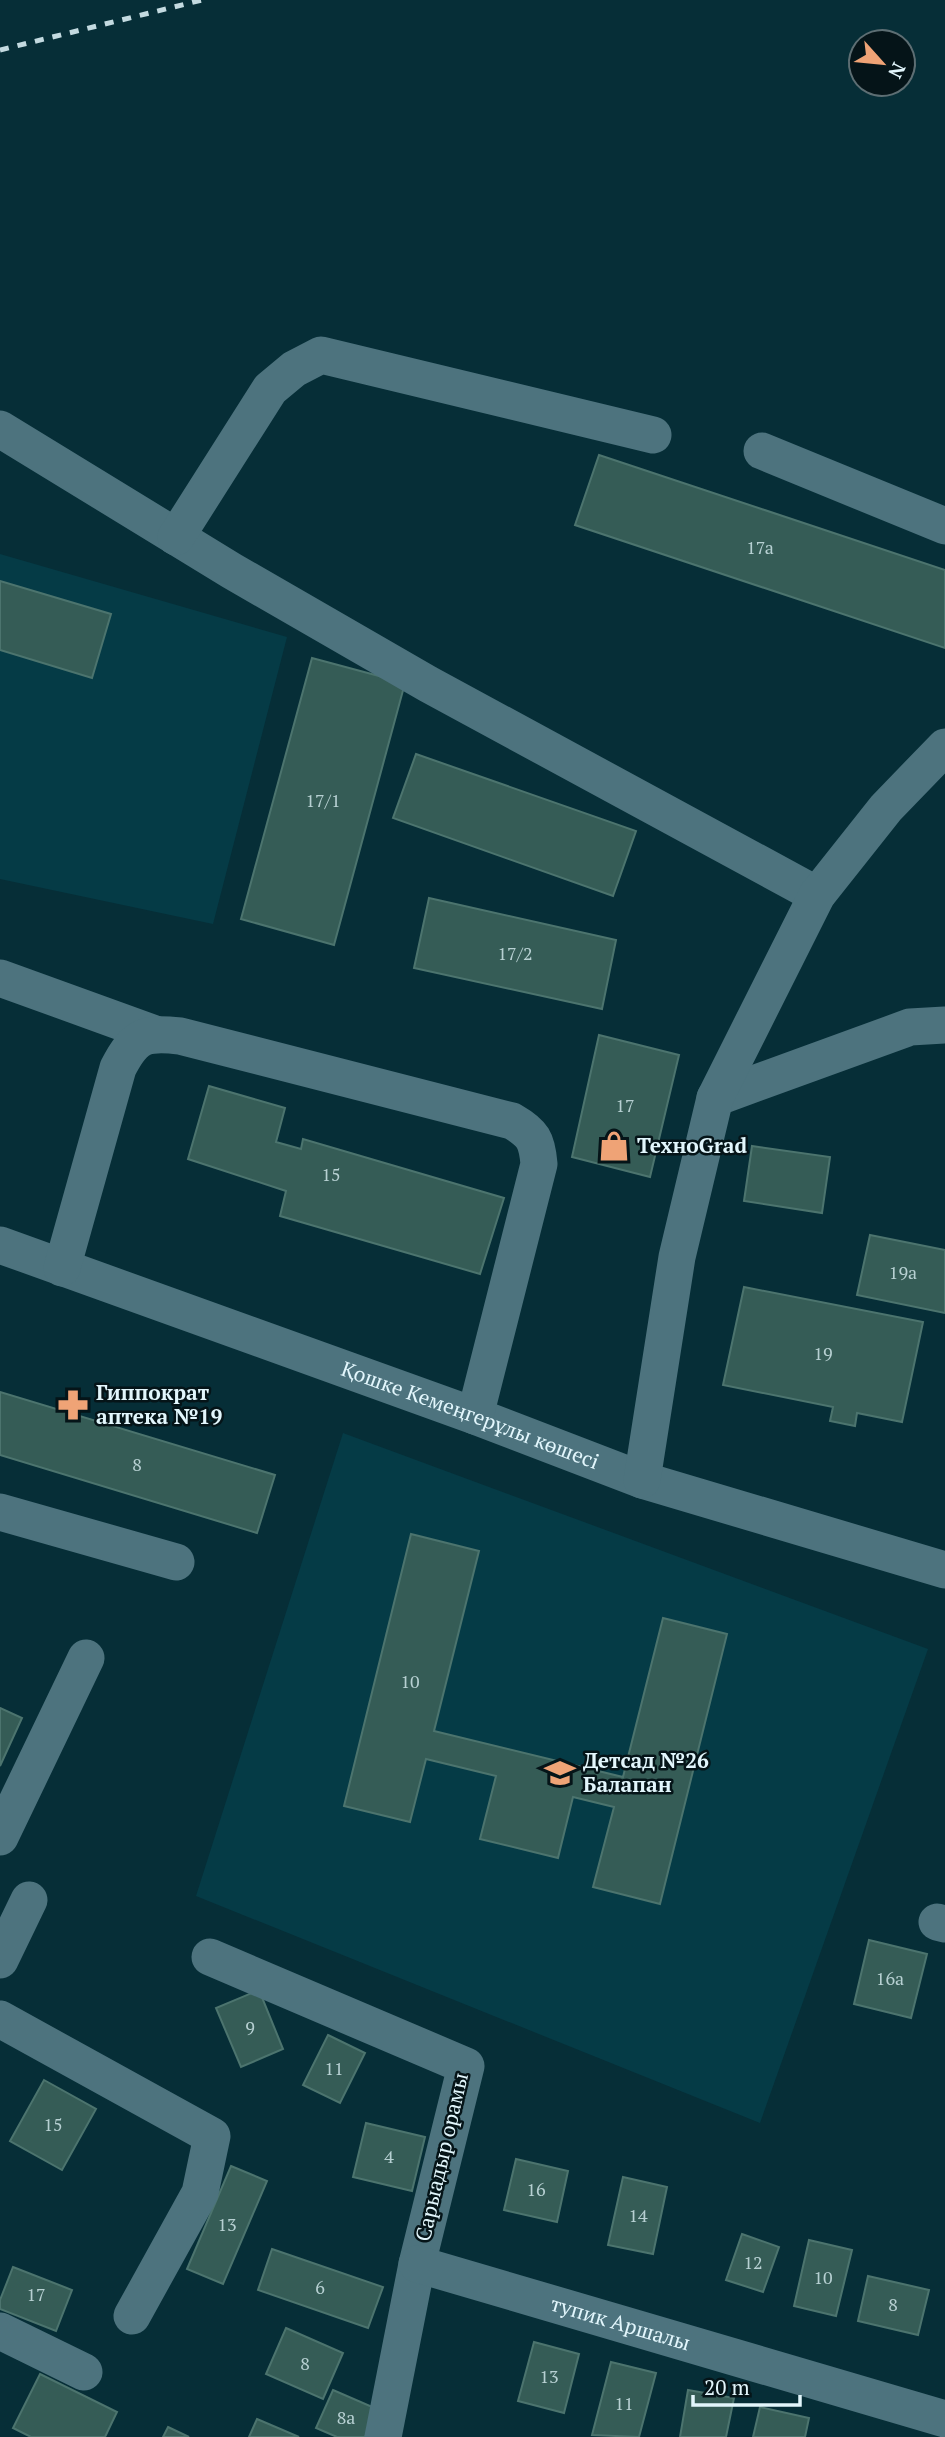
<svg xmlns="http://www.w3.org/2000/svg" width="945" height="2437" viewBox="0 0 945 2437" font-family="'PT Serif',serif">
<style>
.built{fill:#053b46}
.building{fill:#355c56;stroke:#4c746e;stroke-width:2}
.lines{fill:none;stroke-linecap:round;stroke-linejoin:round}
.minor{stroke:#4d737e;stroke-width:37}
.rail{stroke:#c3dae0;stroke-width:5;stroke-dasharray:9 9;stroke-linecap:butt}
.labels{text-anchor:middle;stroke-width:5;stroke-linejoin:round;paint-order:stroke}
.number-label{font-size:18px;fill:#b7d0d2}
.poi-label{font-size:21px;font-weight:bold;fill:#e2f6fc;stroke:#051418;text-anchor:start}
.street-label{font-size:21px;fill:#e2f6fc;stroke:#051418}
</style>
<rect width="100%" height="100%" fill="#062e37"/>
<g class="built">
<path d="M0,554L287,637L213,924L0,879Z"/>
<path d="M343,1433L928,1649L760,2123L196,1896Z"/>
</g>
<g class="building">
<path d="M599,455L945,570V648L575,525Z"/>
<path d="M0,581L111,614L92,678L0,650Z"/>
<path d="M312,658L405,683L334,945L241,919Z"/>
<path d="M416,754L636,831L613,896L393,818Z"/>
<path d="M429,898L616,940L602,1009L414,968Z"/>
<path d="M599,1035L679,1055L650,1177L572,1157Z"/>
<path d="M209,1086L285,1108L276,1142L301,1149L303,1139L504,1198L480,1274L280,1216L286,1191L188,1159Z"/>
<path d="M752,1146L830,1157L822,1213L744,1201Z"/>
<path d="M870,1235L945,1250V1313L857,1295Z"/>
<path d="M744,1287L923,1322L902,1422L857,1413L855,1426L830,1421L833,1407L723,1385Z"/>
<path d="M0,1392L275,1475L257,1533L0,1455Z"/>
<path d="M411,1534L479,1551L434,1731L623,1777L663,1618L727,1634L660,1904L593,1887L614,1807L573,1797L558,1858L480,1839L496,1776L426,1759L410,1822L344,1806Z"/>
<path d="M0,1708L22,1718L0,1766Z"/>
<path d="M869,1940L927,1954L911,2018L854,2004Z"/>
<path d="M259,1990L283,2049L241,2067L216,2008Z"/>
<path d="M328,2035L365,2053L340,2103L303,2085Z"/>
<path d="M44,2080L96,2109L62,2170L10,2141Z"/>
<path d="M366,2123L425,2137L412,2191L353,2177Z"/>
<path d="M516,2159L568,2171L557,2222L504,2210Z"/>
<path d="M231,2166L267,2181L223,2284L187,2269Z"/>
<path d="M623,2177L667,2187L653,2254L608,2245Z"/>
<path d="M742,2234L779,2247L763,2292L726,2280Z"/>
<path d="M809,2240L852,2250L836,2316L794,2306Z"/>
<path d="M272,2249L383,2287L368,2328L258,2290Z"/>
<path d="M13,2267L72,2290L56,2331L0,2309V2300Z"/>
<path d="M868,2276L929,2290L918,2335L858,2321Z"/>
<path d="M286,2328L343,2353L323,2399L266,2374Z"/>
<path d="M534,2342L579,2354L564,2413L518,2401Z"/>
<path d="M611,2362L656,2373L639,2437L592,2435Z"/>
<path d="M40,2374L117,2412L105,2437H31L13,2428Z"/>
<path d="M333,2390L377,2409L365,2437H337L316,2428Z"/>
<path d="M688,2390L734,2398L726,2437H680Z"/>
<path d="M760,2407L809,2418L805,2437H753Z"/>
<path d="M257,2419L299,2437H249Z"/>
<path d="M168,2427L189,2437H163Z"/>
</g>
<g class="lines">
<g class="minor">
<path d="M0,429L232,571L428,684L817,895"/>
<path d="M762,451L945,526"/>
<path d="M176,537L270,389L294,369L321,355L653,435"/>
<path d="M0,978L152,1033"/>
<path d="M715,1098L910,1027L945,1025"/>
<path id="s1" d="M0,1245L475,1416L642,1480L945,1570"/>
<path d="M62,1268L118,1068C135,1035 145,1032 180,1036L512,1121C533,1133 537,1140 539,1164L475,1416"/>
<path d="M642,1480L677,1257L715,1098L817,895L886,808L945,747"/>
<path d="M0,1512L176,1562"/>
<path d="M0,1837L86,1658"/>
<path d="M937,1922L945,1924"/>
<path d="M210,1957L466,2066L417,2264L383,2437"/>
<path d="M0,1960L29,1900"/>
<path d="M0,2019L212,2136L200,2193L132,2316"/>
<path id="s2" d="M417,2264L945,2419"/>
<path d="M0,2331L84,2372"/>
</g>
<path class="rail" d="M0,50L202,0"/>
</g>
<defs>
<g id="shop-bare" transform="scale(2.415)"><path d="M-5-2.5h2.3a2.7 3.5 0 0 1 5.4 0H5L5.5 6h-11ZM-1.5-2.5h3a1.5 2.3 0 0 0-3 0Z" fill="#efa376" stroke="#051418" stroke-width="2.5" paint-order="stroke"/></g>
<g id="pharmacy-bare" transform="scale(2.415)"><path d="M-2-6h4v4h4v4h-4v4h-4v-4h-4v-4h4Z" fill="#efa376" stroke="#051418" stroke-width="2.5" paint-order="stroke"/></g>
<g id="school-bare" transform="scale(2.415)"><path d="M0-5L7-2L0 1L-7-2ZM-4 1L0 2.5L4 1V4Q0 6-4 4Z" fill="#efa376" stroke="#051418" stroke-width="2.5" paint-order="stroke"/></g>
</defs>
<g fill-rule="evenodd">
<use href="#shop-bare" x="614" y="1146"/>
<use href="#pharmacy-bare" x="73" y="1405"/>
<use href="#school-bare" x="560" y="1773"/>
</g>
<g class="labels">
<g class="number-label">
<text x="760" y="554">17а</text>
<text x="323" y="807">17/1</text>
<text x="515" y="960">17/2</text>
<text x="625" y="1112">17</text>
<text x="331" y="1181">15</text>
<text x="903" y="1279">19а</text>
<text x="823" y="1360">19</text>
<text x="137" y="1471">8</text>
<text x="410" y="1688">10</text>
<text x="890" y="1985">16а</text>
<text x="250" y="2034">9</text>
<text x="334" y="2075">11</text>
<text x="53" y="2131">15</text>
<text x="389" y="2163">4</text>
<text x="536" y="2196">16</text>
<text x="638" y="2222">14</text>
<text x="227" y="2231">13</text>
<text x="753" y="2269">12</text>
<text x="823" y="2284">10</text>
<text x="320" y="2294">6</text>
<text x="36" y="2301">17</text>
<text x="893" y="2311">8</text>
<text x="305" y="2370">8</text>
<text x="549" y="2383">13</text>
<text x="624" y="2410">11</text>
<text x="346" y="2424">8а</text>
</g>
<g class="poi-label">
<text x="637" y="1153">ТехноGrad</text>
<text x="96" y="1400">Гиппократ<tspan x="96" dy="24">аптека №19</tspan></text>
<text x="583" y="1768">Детсад №26<tspan x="583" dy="24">Балапан</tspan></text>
</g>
<g class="street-label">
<text dy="7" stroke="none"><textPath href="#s1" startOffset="500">Қошке Кемеңгерұлы көшесі</textPath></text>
<text transform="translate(442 2157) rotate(-77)" y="7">Сарыадыр орамы</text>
<text dy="7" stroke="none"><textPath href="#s2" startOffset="212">тупик Аршалы</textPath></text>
</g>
</g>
<g transform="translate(882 63) rotate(117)"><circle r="33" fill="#051418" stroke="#5d6e73" stroke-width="2"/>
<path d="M0-5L12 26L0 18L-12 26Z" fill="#efa376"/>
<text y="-10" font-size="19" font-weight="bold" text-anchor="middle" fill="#e2f6fc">N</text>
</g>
<path d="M693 2395v10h107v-10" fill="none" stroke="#e2f6fc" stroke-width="3.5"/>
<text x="704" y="2395" font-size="21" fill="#e2f6fc" stroke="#051418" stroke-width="5" paint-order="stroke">20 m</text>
</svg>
